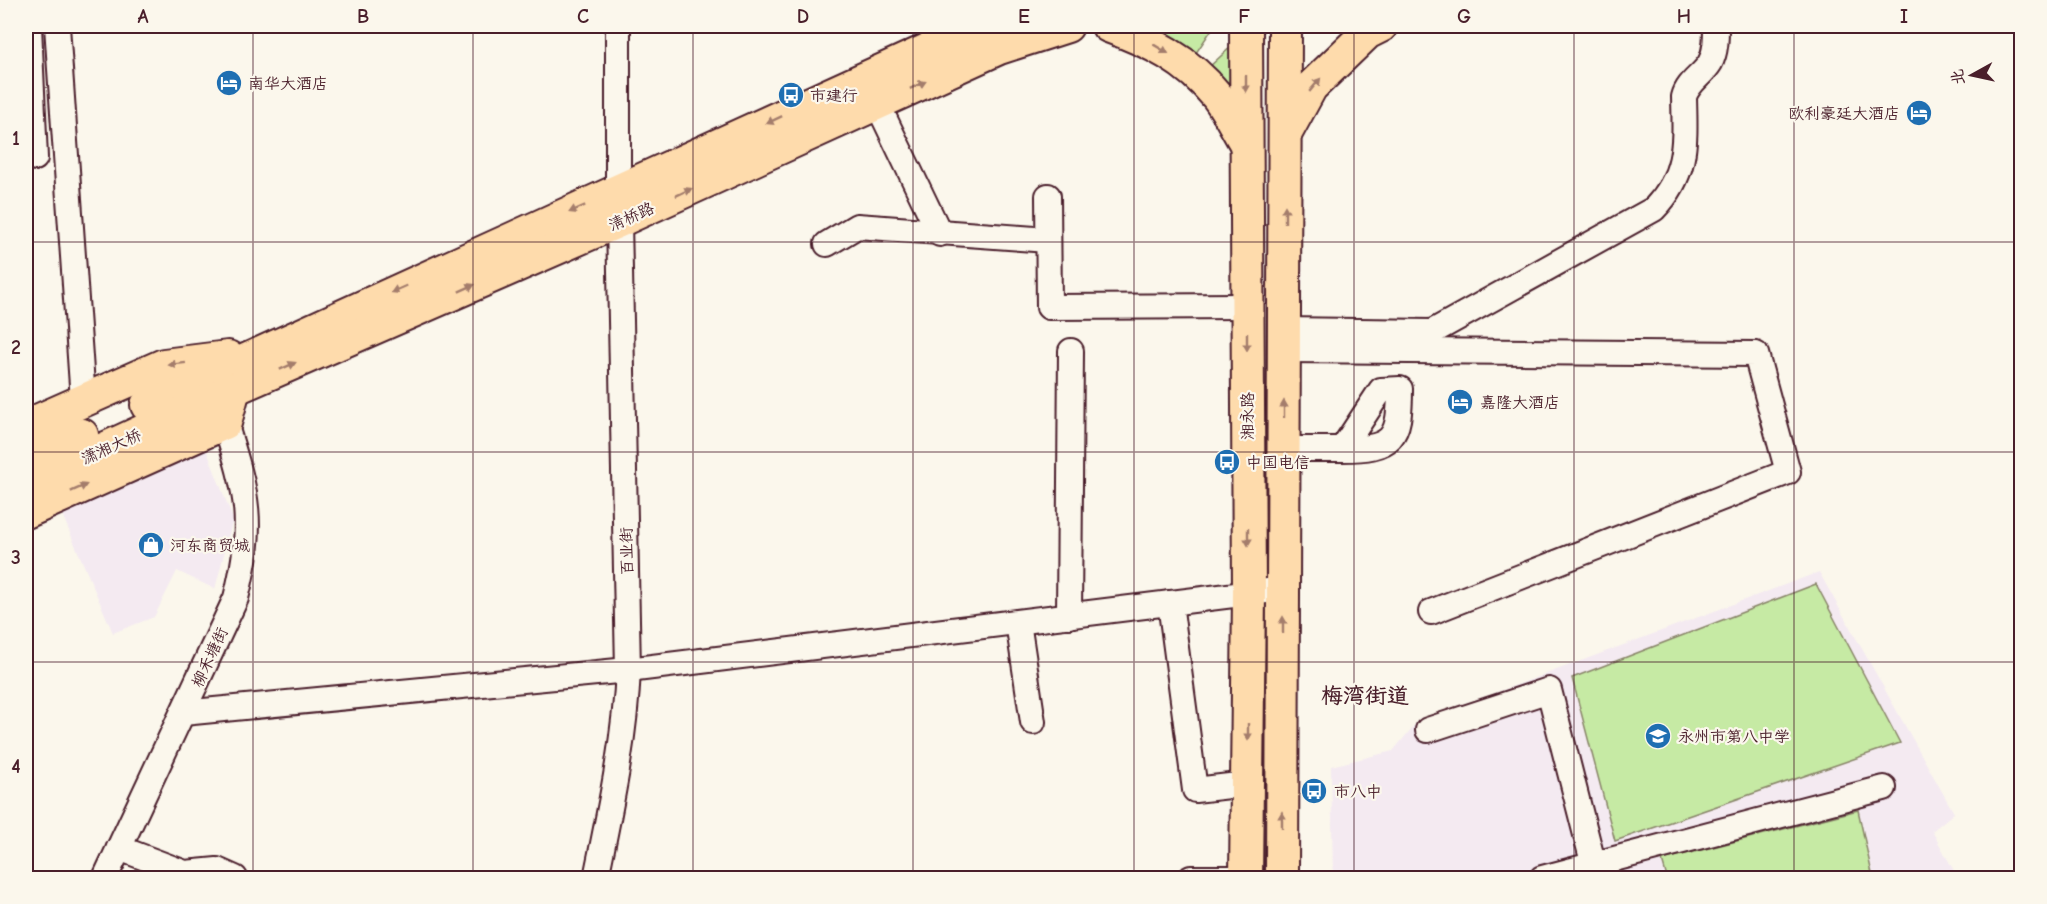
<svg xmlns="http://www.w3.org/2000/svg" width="2047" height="904" viewBox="0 0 2047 904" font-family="'Comic Neue','LXGW WenKai TC',sans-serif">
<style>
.built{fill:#f4eaf1}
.green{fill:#c6eaa4;stroke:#888468;stroke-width:1.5}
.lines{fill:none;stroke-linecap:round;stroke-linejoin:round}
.minor-casing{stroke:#4a1f2b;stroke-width:28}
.major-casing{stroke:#4a1f2b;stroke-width:36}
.minor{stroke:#fbf7ec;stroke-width:24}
.major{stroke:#fedbac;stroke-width:32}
.oneway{fill:#a47d6c}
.grid{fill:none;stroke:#4a1f2b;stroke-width:1.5;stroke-opacity:0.55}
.labels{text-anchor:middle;stroke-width:4.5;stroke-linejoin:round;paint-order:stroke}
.poi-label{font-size:16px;fill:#4a1f2b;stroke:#fbf7ec;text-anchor:start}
.street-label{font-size:16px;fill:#4a1f2b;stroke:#fbf7ec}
.district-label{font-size:22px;font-weight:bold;fill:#4a1f2b;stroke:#fbf7ec}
.neatline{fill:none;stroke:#4a1f2b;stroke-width:2}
.grid-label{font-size:20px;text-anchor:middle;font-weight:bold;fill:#4a1f2b}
</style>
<rect width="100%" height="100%" fill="#fbf7ec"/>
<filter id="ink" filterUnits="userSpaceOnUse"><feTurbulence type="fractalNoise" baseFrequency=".0167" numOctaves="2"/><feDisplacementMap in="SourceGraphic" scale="12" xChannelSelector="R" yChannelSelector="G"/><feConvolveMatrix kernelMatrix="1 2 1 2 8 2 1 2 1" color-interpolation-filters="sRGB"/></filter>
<g filter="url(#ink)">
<g class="built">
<path d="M203,441L233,519L215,589L177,571L154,617L113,633L58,505Z"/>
<path d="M1819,572L1954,813L1932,831L1958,878H1333L1331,766L1393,751L1417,722Z"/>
</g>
<g class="green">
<path d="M1214,26L1194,56L1162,31L1166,27Z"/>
<path d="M1234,44L1235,93L1208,68Z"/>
<path d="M1816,584L1900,743L1615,841L1572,678Z"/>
<path d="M1858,810L1873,878H1667L1662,860Z"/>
</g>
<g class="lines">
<g class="minor-casing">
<g id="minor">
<path d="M29,26L35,158"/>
<path d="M57,26L83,400"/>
<path d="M618,26V191"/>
<path d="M877,103L940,234"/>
<path d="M1048,196L1049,307L1246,306"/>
<path d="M827,244L857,226L1048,240"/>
<path d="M1284,330L1432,332L1654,209C1688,174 1685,142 1684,97C1688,82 1702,76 1710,63C1716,52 1716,38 1716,26"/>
<path d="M1284,350L1756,354L1788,472L1431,612"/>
<path d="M1284,449H1342L1381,390L1400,389C1400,439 1393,449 1342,449"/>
<path d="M1170,603L1195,790L1247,784"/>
<path d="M1069,616L1071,351"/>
<path d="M1018,622L1033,722"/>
<path d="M183,713L628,670L1283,589"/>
<path d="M1428,730L1549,690L1597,878"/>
<path d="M119,848L185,873L217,870L235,878"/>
<path d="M105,878L236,598C255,523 248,496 225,423"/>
<path d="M596,878C610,809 625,741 628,670L619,221"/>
<path d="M1191,878H1246"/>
<path d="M1542,878L1884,788"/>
</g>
</g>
<g class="major-casing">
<g id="major">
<path d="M1108,26C1150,41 1188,60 1217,96C1228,110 1236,128 1246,144"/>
<path d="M1246,26L1249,593L1246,878"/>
<path d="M1287,131L1311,87L1367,33L1381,26"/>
<path d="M147,405L980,26"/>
<path d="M26,426L164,365L228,357"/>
<path d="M26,460L82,435"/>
<path d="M26,485L234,389L619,221L999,48L1067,26"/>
<path d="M26,512L225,423L234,389"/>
<path d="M1282,878L1285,26"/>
</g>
</g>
<use href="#minor" class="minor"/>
<use href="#major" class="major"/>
</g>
<defs><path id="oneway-solid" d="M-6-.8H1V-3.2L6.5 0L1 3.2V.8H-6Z" transform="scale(1.5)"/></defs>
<g class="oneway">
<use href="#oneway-solid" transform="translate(1161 49) rotate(31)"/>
<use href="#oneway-solid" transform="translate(1246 84) rotate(90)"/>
<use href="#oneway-solid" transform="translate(918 85) rotate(-25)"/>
<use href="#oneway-solid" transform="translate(1315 85) rotate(-50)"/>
<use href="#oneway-solid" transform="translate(774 120) rotate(155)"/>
<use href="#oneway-solid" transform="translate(684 192) rotate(-25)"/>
<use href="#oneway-solid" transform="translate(577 209) rotate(156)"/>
<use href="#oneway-solid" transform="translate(1285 214) rotate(-90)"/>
<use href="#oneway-solid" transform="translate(467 288) rotate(-24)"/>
<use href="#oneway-solid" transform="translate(399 289) rotate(156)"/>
<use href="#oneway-solid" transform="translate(1247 342) rotate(90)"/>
<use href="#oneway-solid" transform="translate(177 364) rotate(173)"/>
<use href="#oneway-solid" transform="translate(288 366) rotate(-24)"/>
<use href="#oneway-solid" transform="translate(1284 409) rotate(-90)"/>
<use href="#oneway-solid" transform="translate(79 488) rotate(-24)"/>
<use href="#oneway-solid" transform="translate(1248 537) rotate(90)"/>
<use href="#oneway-solid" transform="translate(1283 625) rotate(-90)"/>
<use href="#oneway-solid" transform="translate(1248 732) rotate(90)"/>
<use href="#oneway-solid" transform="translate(1282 820) rotate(-90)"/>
</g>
</g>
<path class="grid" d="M253,26V878M473,26V878M693,26V878M913,26V878M1134,26V878M1354,26V878M1574,26V878M1794,26V878M26,242H2022M26,452H2022M26,662H2022"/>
<defs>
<g id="hotel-disc" transform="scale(1.35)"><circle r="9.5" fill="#1f6fb2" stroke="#fbf7ec"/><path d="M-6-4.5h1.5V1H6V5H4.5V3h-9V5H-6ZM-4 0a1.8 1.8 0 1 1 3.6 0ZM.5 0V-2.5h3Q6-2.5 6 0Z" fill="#fff"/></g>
<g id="bus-disc" transform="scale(1.35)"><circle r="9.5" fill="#1f6fb2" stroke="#fbf7ec"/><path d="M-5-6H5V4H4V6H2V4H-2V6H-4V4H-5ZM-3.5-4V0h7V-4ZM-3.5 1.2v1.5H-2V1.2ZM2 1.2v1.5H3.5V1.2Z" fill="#fff"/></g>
<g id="shop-disc" transform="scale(1.35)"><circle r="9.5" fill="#1f6fb2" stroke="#fbf7ec"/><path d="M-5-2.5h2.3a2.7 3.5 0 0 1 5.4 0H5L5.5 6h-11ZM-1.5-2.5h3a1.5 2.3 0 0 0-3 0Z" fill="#fff"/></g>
<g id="school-disc" transform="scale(1.35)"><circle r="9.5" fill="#1f6fb2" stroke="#fbf7ec"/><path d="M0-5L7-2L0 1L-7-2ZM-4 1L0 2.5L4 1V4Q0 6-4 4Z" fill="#fff"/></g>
</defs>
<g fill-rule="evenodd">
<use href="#hotel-disc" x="229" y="83"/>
<use href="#bus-disc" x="791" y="95"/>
<use href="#hotel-disc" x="1919" y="113"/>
<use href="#hotel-disc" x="1460" y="402"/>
<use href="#bus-disc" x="1227" y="462"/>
<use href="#shop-disc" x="151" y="545"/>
<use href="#school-disc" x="1658" y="736"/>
<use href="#bus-disc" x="1314" y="791"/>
</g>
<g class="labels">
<g class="poi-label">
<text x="248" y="89">南华大酒店</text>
<text x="810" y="101">市建行</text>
<text x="1900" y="119" text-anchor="end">欧利豪廷大酒店</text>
<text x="1480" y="408">嘉隆大酒店</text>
<text x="1246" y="468">中国电信</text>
<text x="170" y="551">河东商贸城</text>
<text x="1678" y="742">永州市第八中学</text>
<text x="1334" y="797">市八中</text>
</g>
<g class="street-label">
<text transform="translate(631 216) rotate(-24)" y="6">清桥路</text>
<text transform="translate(1247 416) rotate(-90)" y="6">湘永路</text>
<text transform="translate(111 446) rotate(-24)" y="6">潇湘大桥</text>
<text transform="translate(626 551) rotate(-91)" y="6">百业街</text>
<text transform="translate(209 657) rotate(-65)" y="6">柳禾塘街</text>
</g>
<g class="district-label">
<text x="1365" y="703">梅湾街道</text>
</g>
</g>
<rect width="2047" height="904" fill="none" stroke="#fbf7ec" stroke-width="66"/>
<g transform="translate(1972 75) rotate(262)" stroke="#fbf7ec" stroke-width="4.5" paint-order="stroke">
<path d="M0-4.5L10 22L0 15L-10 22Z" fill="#4a1f2b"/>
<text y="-9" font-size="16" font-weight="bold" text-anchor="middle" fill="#4a1f2b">北</text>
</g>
<rect x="33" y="33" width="1981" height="838" class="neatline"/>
<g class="grid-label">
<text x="143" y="23">A</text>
<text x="363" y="23">B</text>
<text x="583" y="23">C</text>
<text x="803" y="23">D</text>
<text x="1024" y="23">E</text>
<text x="1244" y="23">F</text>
<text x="1464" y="23">G</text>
<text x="1684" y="23">H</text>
<text x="1904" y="23">I</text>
<text x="16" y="145">1</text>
<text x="16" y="354">2</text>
<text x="16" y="564">3</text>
<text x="16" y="773">4</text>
</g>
</svg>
